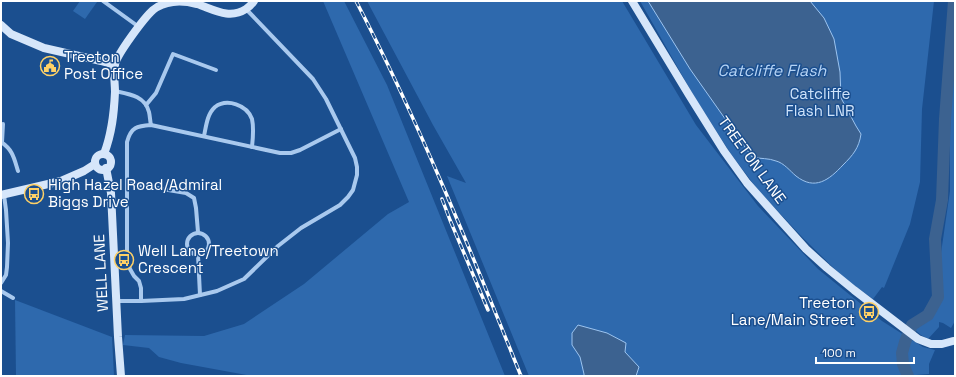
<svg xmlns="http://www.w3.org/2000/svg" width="956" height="377" viewBox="0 0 956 377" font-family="'Space Grotesk',sans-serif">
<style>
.green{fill:#2e69ad}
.water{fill:#3c6290;stroke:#9cc4f0}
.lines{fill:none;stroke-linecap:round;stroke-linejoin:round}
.river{stroke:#3c6290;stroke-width:12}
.street{stroke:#a9c9ee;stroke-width:4}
.secondary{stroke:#d6e6fa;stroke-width:8}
.rail-casing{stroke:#fff;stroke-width:3.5}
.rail{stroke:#1b4f8f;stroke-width:2;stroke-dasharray:6;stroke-linecap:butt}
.labels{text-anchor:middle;stroke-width:3;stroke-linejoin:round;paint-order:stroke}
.poi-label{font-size:15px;fill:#fff;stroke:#1b4f8f;text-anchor:start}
.park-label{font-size:15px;fill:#cfe3fa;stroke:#1b4f8f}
.street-label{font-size:15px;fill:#fff;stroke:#1b4f8f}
.water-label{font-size:16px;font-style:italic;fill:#b5d3f5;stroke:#1b4f8f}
</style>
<rect width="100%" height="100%" fill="#1b4f8f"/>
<g class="green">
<path d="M80,1H96L97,2L85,19L73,11Z"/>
<path d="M323,1H344L387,85L505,376H252L181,363L159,357L149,348L123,345L125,335L204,336L244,324L304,284L388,214L409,202Z"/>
<path d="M367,1H622L696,125L758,206L818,269L882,321L923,347L935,350L929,364V374L903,376H529L447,176L466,183L433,125Z"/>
<path d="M640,1H934L922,109L920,182L910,224L884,288L882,287L873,299L844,278L803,238L758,190L731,154L695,98Z"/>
<path d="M955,67V321L951,328L943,323L939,322V327L928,339L921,335L915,330L928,320L933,314L941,298V253L950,191V132L951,95Z"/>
<path d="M15,300L112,337L114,376H16Z"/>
</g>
<g class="water">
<path d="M648,1H810L824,18L834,39L840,72L841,98L856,126L861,134C859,148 853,155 843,165C829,180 815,191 796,176C790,171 784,163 776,161C769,158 760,159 752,157L690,69Z"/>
<path d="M578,325L607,333L626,343L625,352L639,367L636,376H584V374L580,357L572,345V333Z"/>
</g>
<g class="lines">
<path class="river" d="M908,376L903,364L902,353L905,342L912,325L928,315L938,297L935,239L942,200L945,119L954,1"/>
<g class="street">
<path d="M103,1L139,27"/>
<path d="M115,91C129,94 145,96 149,112C150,116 150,121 151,125"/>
<path d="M146,105L156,93L173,54L216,70"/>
<path d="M204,136C206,127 207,114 215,107C227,98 247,105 252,119C254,128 253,138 252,147"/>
<path d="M1,142C13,150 14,158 18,171"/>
<path d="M2,142L3,124"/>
<path d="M127,183L186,193L194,198L196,208L198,232"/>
<circle cx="198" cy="244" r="11"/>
<path d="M198,255L200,295"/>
<path d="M1,283L6,275L7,267L8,243L6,210L4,195"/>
<path d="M1,291L13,298"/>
<path d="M117,301H141L184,299L217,291L244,279L278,246L301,228L340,205L348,197L353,190L357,175V167L355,158L326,99L313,79L246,9"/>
<path d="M141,301V288L139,281L134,276L130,269L127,259V142C131,127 137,126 151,125L280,153H291L300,150L341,129"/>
</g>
<g class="secondary">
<path d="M632,1L689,95L724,151L747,183L779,219L806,249L827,268L854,290L918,339L931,344H942L953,341"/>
<path d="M1,25L11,34L44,48L101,61L115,65"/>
<path d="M104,154C112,133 114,114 115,92C115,83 113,72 115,64C118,53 144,18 153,10C159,5 165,3 173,2C180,1 189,2 197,4C213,9 229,20 246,9C249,7 252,4 254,1"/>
<circle cx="103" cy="162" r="8"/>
<path d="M106,168L111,193L118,337L121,376"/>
<path d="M1,195L61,181L84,171L95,164"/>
</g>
<g class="rail-casing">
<g id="rail">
<path d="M356,1C419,122 470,249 521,376"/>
<path d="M442,199L450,220L488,310"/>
</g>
</g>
<use href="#rail" class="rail"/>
</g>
<defs>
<g id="civic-ring" transform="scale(1)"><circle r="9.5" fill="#1b4f8f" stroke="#ffd166" stroke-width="1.5"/><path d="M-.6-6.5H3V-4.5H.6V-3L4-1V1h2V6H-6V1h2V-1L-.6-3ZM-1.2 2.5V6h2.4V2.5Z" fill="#ffd166"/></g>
<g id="bus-ring" transform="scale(1)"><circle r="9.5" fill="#1b4f8f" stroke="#ffd166" stroke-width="1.5"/><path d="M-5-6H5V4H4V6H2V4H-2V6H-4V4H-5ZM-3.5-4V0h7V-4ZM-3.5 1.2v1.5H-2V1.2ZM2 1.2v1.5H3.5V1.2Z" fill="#ffd166"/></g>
</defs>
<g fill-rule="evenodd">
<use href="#civic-ring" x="50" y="66"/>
<use href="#bus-ring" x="34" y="194"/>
<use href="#bus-ring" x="124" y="260"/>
<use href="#bus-ring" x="869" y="312"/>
</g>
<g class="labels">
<g class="poi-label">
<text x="64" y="62">Treeton<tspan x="64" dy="17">Post Office</tspan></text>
<text x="48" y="190">High Hazel Road/Admiral<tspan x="48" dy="17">Biggs Drive</tspan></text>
<text x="138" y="256">Well Lane/Treetown<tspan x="138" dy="17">Crescent</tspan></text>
<text x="855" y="308" text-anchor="end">Treeton<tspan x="855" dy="17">Lane/Main Street</tspan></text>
</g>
<g class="park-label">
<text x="820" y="99">Catcliffe<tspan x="820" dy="17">Flash LNR</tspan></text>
</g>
<g class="street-label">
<text transform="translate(752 160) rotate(54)" y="5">TREETON LANE</text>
<text transform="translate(101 273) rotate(-93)" y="5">WELL LANE</text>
</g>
<g class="water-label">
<text x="772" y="76">Catcliffe Flash</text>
</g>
</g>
<rect width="956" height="377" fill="none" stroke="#ffffff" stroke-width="4"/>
<path d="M816 357v6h98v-6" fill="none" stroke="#ffffff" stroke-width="2"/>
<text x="822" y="357" font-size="12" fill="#ffffff" stroke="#1b4f8f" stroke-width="3" paint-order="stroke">100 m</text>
</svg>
